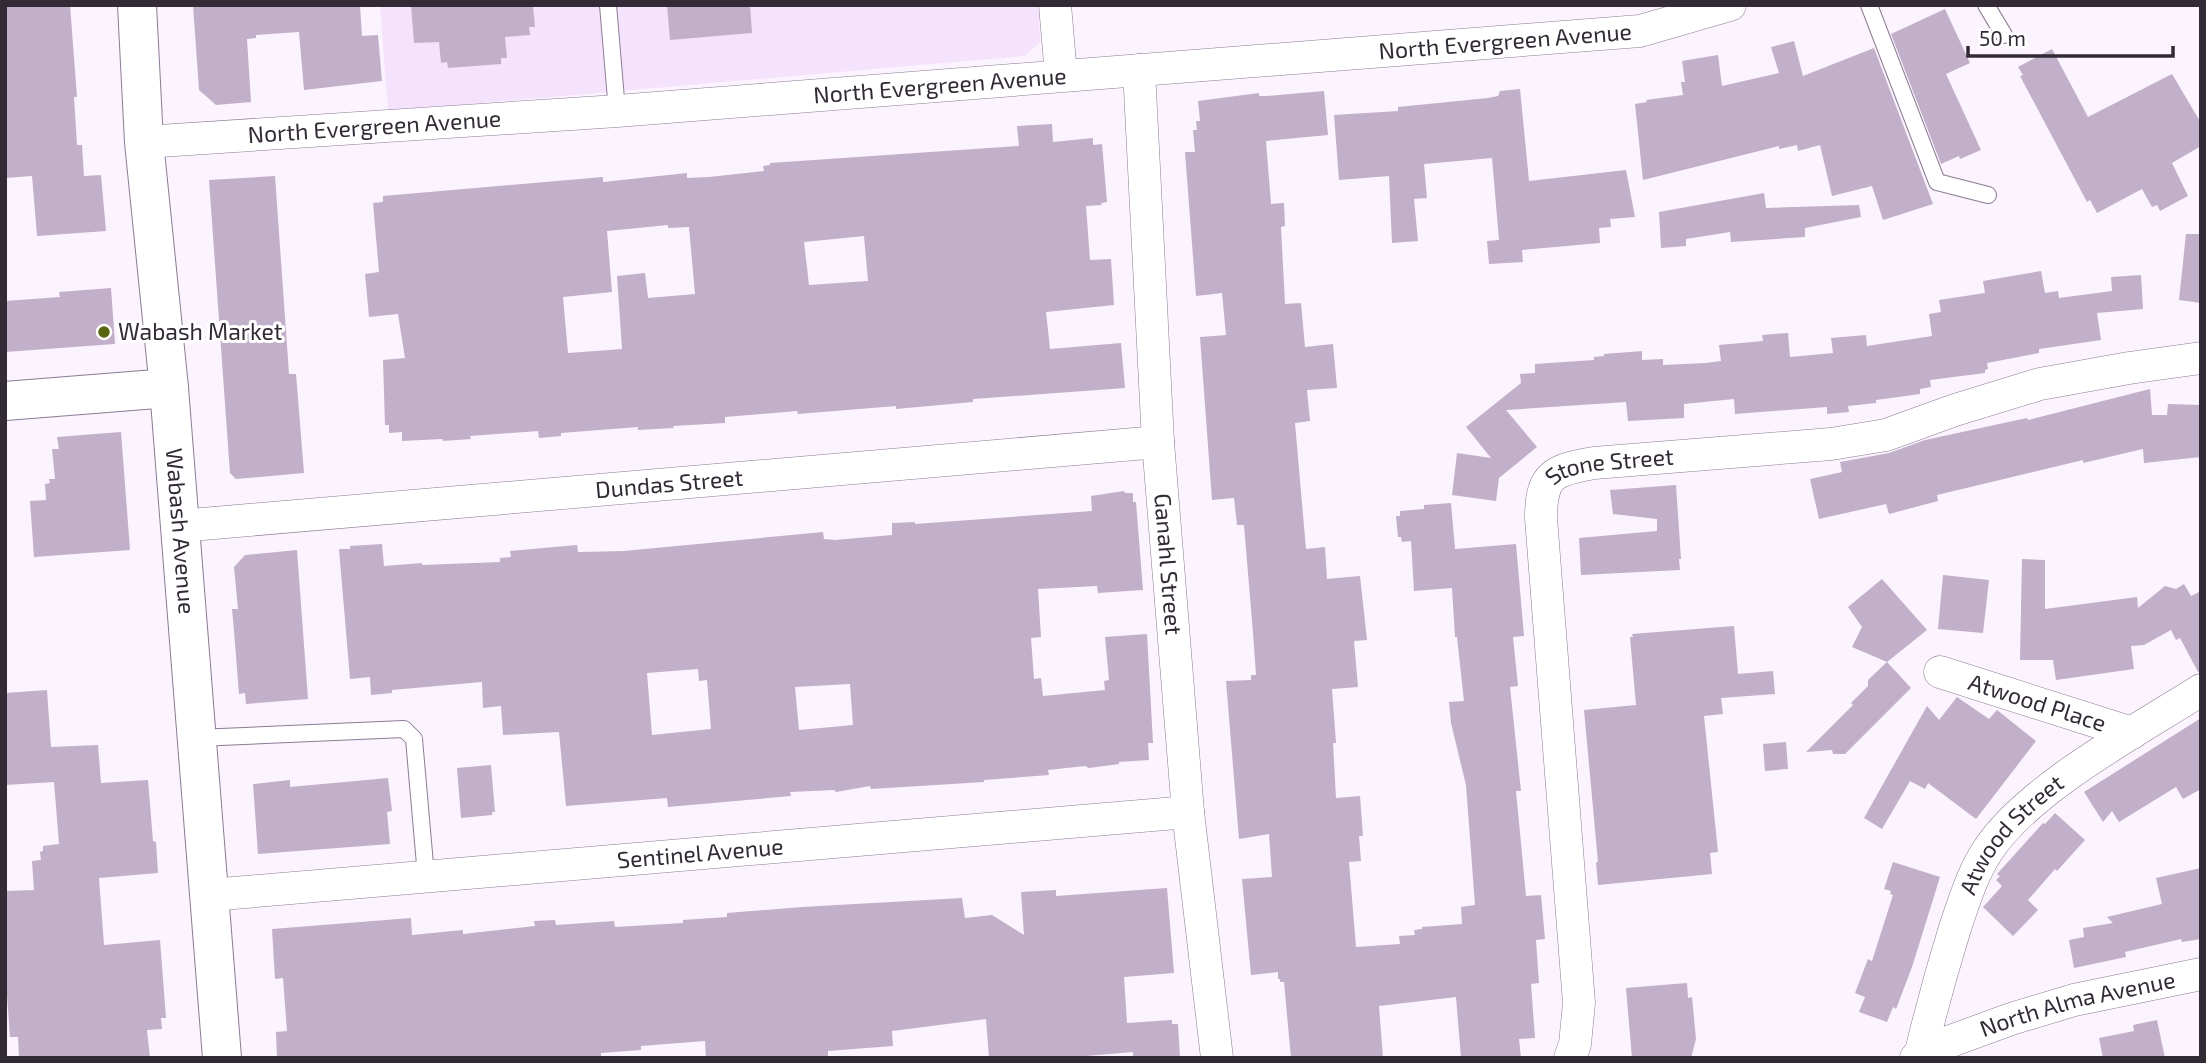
<svg xmlns="http://www.w3.org/2000/svg" width="2206" height="1063" viewBox="0 0 2206 1063" font-family="'Exo 2',sans-serif">
<style>
.built{fill:#f5e2fc}
.building{fill:#c2afc9;fill-rule:evenodd}
.lines{fill:none;stroke-linecap:round;stroke-linejoin:round}
.service-casing{stroke:#8c7b93;stroke-width:18}
.minor-casing{stroke:#8c7b93;stroke-width:33}
.tertiary-casing{stroke:#8c7b93;stroke-width:40}
.service{stroke:#fff;stroke-width:16}
.minor{stroke:#fff;stroke-width:32}
.tertiary{stroke:#fff;stroke-width:38}
.poi-dot{fill:#57660e;stroke:#fff;stroke-width:2.5}
.labels{text-anchor:middle;stroke-width:6;stroke-linejoin:round;paint-order:stroke}
.street-label{font-size:23px;fill:#322b35;stroke:#fff}
.poi-label{font-size:23px;fill:#322b35;stroke:#fff;text-anchor:start}
</style>
<rect width="100%" height="100%" fill="#fbf3fe"/>
<path class="built" d="M380,5H1038L1040,42L1025,56L388,111Z"/>
<g class="building">
<path d="M5,5H70L77,97H74L77,145H82L84,176L101,175L106,231L37,236L32,176L5,178Z"/>
<path d="M193,5H360L362,36L378,35L382,81L304,90L299,32L256,35V38L247,39L251,102L216,105L199,90Z"/>
<path d="M411,5H533L535,27H529L530,35L505,37L507,58H501V64L448,68L447,62L441,63L439,42L414,43Z"/>
<path d="M667,5H750L752,33L670,40Z"/>
<path d="M1945,9L1970,63L1946,74L1981,150L1960,159L1959,156L1941,164L1891,34Z"/>
<path d="M1794,41L1803,76L1874,48L1933,204L1883,220L1872,186L1832,196L1820,145L1798,151L1797,145L1779,149V146L1643,180L1635,104L1647,102L1646,100L1683,95L1681,82H1685L1682,61L1718,55L1722,86L1779,73L1771,47Z"/>
<path d="M2052,49L2088,117L2172,74L2201,123V146L2172,163L2188,196L2160,211L2157,205L2152,207L2142,189L2097,213L2090,200L2087,202L2020,76L2023,75L2018,67Z"/>
<path d="M1520,89L1529,181L1626,170L1635,217L1610,219L1611,227L1599,228L1600,243L1522,250L1523,262L1489,264L1487,241L1499,240L1492,158L1424,164L1427,198L1414,199L1418,241L1392,243L1389,176L1339,180L1334,115L1398,111V107L1488,98L1498,96L1500,91Z"/>
<path d="M1324,91L1328,135L1266,141L1271,204L1284,203L1285,226L1281,227L1285,304L1301,303L1305,347L1333,344L1337,388L1307,390L1310,421L1295,423L1306,549L1325,547L1327,579L1360,576L1367,640L1354,641L1358,687L1332,689L1336,743H1333L1336,798L1360,796L1363,836H1359L1361,861L1349,862L1356,947L1400,944L1399,936L1415,935L1414,930L1422,929V927L1462,924L1461,907L1475,905L1466,785L1451,723L1449,702L1464,701L1457,637H1455L1452,588L1414,591L1411,541L1402,542L1401,537H1398L1396,516H1400V511L1424,509V505L1451,503L1455,549L1516,544L1524,636L1513,637L1518,686L1510,687L1521,791H1516L1526,896L1541,895L1545,939L1536,940L1539,983L1531,984L1535,1038L1519,1039L1521,1058H1461L1456,997L1379,1006L1383,1058H1291L1284,982H1280V979H1278V972L1251,975L1242,879L1272,877L1269,834L1239,839L1226,681L1251,680V675H1256L1253,633L1244,525H1237L1234,498L1212,500L1200,337L1226,335L1222,293L1196,296L1185,152H1195L1193,130H1197L1196,121H1200L1198,101L1259,93V96H1267Z"/>
<path d="M1052,124L1053,142L1093,138V145L1102,144L1107,202L1101,203L1102,205L1086,206L1090,260L1111,259L1114,305L1046,312L1050,349L1121,343L1125,388L973,399V402L896,409V406L798,414L797,411L725,417V423L673,426L674,428L638,430V427L561,433V436L539,438L538,431L470,436L471,439L443,441L442,439L402,441V432L389,433V425H385L383,360L405,358L398,314L369,317L365,274L379,272L373,203L383,202V196L603,177V182L687,173V178L709,177L764,171L763,166L770,165V163L1019,146L1017,126ZM668,225V228L689,227L695,294L648,298L645,273L617,276L622,349L568,353L563,297L612,292L607,231ZM864,236L868,281L809,285L804,242Z"/>
<path d="M275,176L289,374H296L304,473L236,479L230,473L209,180Z"/>
<path d="M1764,193L1766,208L1859,205L1861,217L1805,228V237L1731,242L1730,232L1686,239V246L1661,248L1659,212Z"/>
<path d="M2186,234H2201V303L2179,300Z"/>
<path d="M2041,271L2045,293L2058,291L2059,298L2112,291L2111,277L2141,275L2143,309L2097,313L2101,340L2039,349V353L1987,363L1988,369L1985,370V373L1930,380L1931,387L1920,389V394L1876,400V403L1848,406L1849,412L1827,414V407L1735,414L1734,399L1684,404V418L1628,421L1626,402L1506,410L1537,447L1499,478L1496,501L1452,495L1457,453L1491,458L1466,427L1521,383L1520,374L1535,373V364L1594,360V357L1604,356V354L1642,351V360L1663,359V365L1706,363L1721,361L1719,345L1763,341L1762,335L1788,333L1790,357L1833,353L1831,338L1866,335L1867,346L1932,336L1929,314L1941,312L1939,300L1985,293L1983,281Z"/>
<path d="M111,288L115,344L5,352V301L60,297L59,292Z"/>
<path d="M2150,389L2152,415H2167L2168,404L2201,405V457L2144,463L2143,449L2083,463V460L1937,495L1938,501L1889,514L1886,504L1819,519L1810,479L1842,472L1840,462L1889,453L1925,440L2027,418L2028,420Z"/>
<path d="M121,432L130,550L34,557L30,501L46,500L45,484L50,483L49,479H55L52,449H59L57,437Z"/>
<path d="M1676,485L1681,559H1679L1680,570L1581,575L1579,538L1657,531V519L1613,514L1610,490Z"/>
<path d="M1124,491L1125,493H1133V502H1136L1143,590L1098,593L1097,586L1038,589L1041,637L1031,638L1034,679L1041,678L1043,696L1105,690L1104,681L1109,680L1105,637L1147,634L1153,743H1148L1149,760L1119,762V764L1089,768L1085,766L1048,770L1049,775L984,780V782L871,789L870,786L836,792L834,790L790,792L791,796L668,807L667,798L566,806L559,732L503,735L501,706L483,708L482,682L392,690V693L371,695L370,677L350,679L339,549H350V546L382,544L384,566L422,563V565L500,562V558L511,557L510,551L577,545L578,552H580L624,551L823,532L824,539L835,540L892,535V523L915,522V524L1092,511L1091,496ZM698,669L699,681L707,680L711,729L652,735L647,673ZM850,684L853,725L799,730L795,687Z"/>
<path d="M297,550L308,699L246,704L245,693L239,694L234,631L232,609H238L234,567L245,555Z"/>
<path d="M2022,559L2045,560V609L2137,597L2138,608L2165,586L2176,589L2184,584L2191,596L2201,591V672H2198L2180,638L2176,640L2171,630L2144,645L2131,646L2134,669L2056,680L2053,660H2020Z"/>
<path d="M1943,575L1989,580L1983,633L1938,629Z"/>
<path d="M1882,579L1927,630L1887,662L1852,647L1862,627L1848,607Z"/>
<path d="M1734,626L1738,674L1773,671L1775,694L1721,698L1723,714L1704,716L1718,852L1710,853L1712,874L1598,885L1596,862H1598L1584,710L1636,705L1630,637H1633L1632,634Z"/>
<path d="M1887,662L1911,688L1845,754H1833L1832,750L1806,752L1853,705L1851,703L1868,686V680Z"/>
<path d="M47,690L51,747L98,745L101,783L148,780L153,841L156,842L158,873L99,878L104,945L160,940L166,1018H161L162,1029L147,1030L150,1058H19L18,1037H10L5,968V891L34,890L32,861L41,860L40,852L43,851V846L59,844L54,782L5,785V693Z"/>
<path d="M1957,697L1989,719L1997,710L2036,741L1976,819L1928,783L1925,789L1910,781L1882,829L1864,818L1927,706L1939,720Z"/>
<path d="M2201,718V789L2183,799L2176,787L2119,822L2112,811L2103,822L2084,792Z"/>
<path d="M1786,742L1788,769L1765,771L1763,744Z"/>
<path d="M491,765L495,812H492V815L461,818L457,768Z"/>
<path d="M388,778L392,811L387,812L390,844L258,854L253,784L290,780V787Z"/>
<path d="M2055,813L2085,840L2057,871L2055,869L2028,900L2038,910L2013,936L1983,907L2002,886L1996,880L2000,876L1997,874L2043,823L2045,824Z"/>
<path d="M1893,862L1940,877L1912,967L1896,1009L1893,1007L1887,1022L1859,1012L1865,997L1855,993L1868,959L1872,961L1893,895L1890,894L1891,891L1884,889Z"/>
<path d="M2201,868V939L2182,942L2181,939L2125,952L2126,957L2074,968L2069,940L2084,937L2083,928L2113,923L2107,917L2162,904L2156,878Z"/>
<path d="M1167,888L1174,973L1124,977L1127,1023L1172,1020V1024H1178L1180,1058H1133V1052L1063,1058H989L986,1019L892,1031L893,1046L828,1051V1058H706L705,1041L641,1046V1050L601,1053V1058H277L276,1032L287,1031L283,978L275,979L272,929L411,918L412,935L463,930V934L535,926L534,921L555,920L556,925L614,921L615,927L683,923V920L727,917V913L802,907L962,898L965,918L992,915L1024,935L1021,892L1056,890V896Z"/>
<path d="M1687,983L1688,998L1692,997L1696,1039L1691,1058H1632L1626,988Z"/>
<path d="M2157,1020L2165,1058H2103L2099,1038L2134,1031L2133,1025Z"/>
</g>
<g class="lines">
<g class="service-casing">
<g id="service">
<path d="M608,5L617,111"/>
<path d="M1869,5L1937,182L1988,195"/>
<path d="M1986,5L2004,35"/>
<path d="M197,738L404,729L414,739L426,876"/>
</g>
</g>
<g class="minor-casing">
<g id="minor">
<path d="M1055,5L1061,75"/>
<path id="s1" d="M1139,70L1158,442L1188,812L1217,1058"/>
<path id="s2" d="M144,142L617,111L1640,31L1730,5"/>
<path id="s3" d="M179,526L1158,442"/>
<path id="s4" d="M1940,672L2132,733"/>
<path id="s5" d="M210,895L1188,812"/>
<path id="s6" d="M1921,1052C1931,1010 1942,970 1955,928C1964,902 1972,874 1988,850C2028,789 2138,730 2201,690"/>
<path id="s7" d="M1570,1058L1575,1044L1579,1003L1541,518C1541,474 1554,470 1594,463L1831,444L1886,435L1955,410L2040,384L2129,368L2201,358"/>
<path id="s8" d="M1916,1058L1921,1052L2011,1019L2074,1000L2201,974"/>
</g>
</g>
<g class="tertiary-casing">
<g id="tertiary">
<path id="s9" d="M137,5L144,142L169,388L222,1058"/>
<path d="M5,401L169,388"/>
</g>
</g>
<use href="#service" class="service"/>
<use href="#minor" class="minor"/>
<use href="#tertiary" class="tertiary"/>
</g>
<circle class="poi-dot" cx="104" cy="332" r="7"/>
<g class="labels">
<g class="street-label">
<text dy="8" stroke="none"><textPath href="#s2" startOffset="1365">North Evergreen Avenue</textPath></text>
<text dy="8" stroke="none"><textPath href="#s2" startOffset="798">North Evergreen Avenue</textPath></text>
<text dy="8" stroke="none"><textPath href="#s2" startOffset="231">North Evergreen Avenue</textPath></text>
<text dy="8" stroke="none"><textPath href="#s7" startOffset="646">Stone Street</textPath></text>
<text dy="8" stroke="none"><textPath href="#s3" startOffset="492">Dundas Street</textPath></text>
<text dy="8" stroke="none"><textPath href="#s9" startOffset="528">Wabash Avenue</textPath></text>
<text dy="8" stroke="none"><textPath href="#s1" startOffset="495">Ganahl Street</textPath></text>
<text dy="8" stroke="none"><textPath href="#s4" startOffset="102">Atwood Place</textPath></text>
<text dy="8" stroke="none"><textPath href="#s6" startOffset="240">Atwood Street</textPath></text>
<text dy="8" stroke="none"><textPath href="#s5" startOffset="492">Sentinel Avenue</textPath></text>
<text dy="8" stroke="none"><textPath href="#s8" startOffset="172">North Alma Avenue</textPath></text>
</g>
<g class="poi-label">
<text x="118" y="340">Wabash Market</text>
</g>
</g>
<rect width="2206" height="1063" fill="none" stroke="#322b35" stroke-width="14"/>
<path d="M1968 46v10h205v-10" fill="none" stroke="#322b35" stroke-width="3.5"/>
<text x="1979" y="46" font-size="21" fill="#322b35" stroke="#ffffff" stroke-width="5" paint-order="stroke">50 m</text>
</svg>
